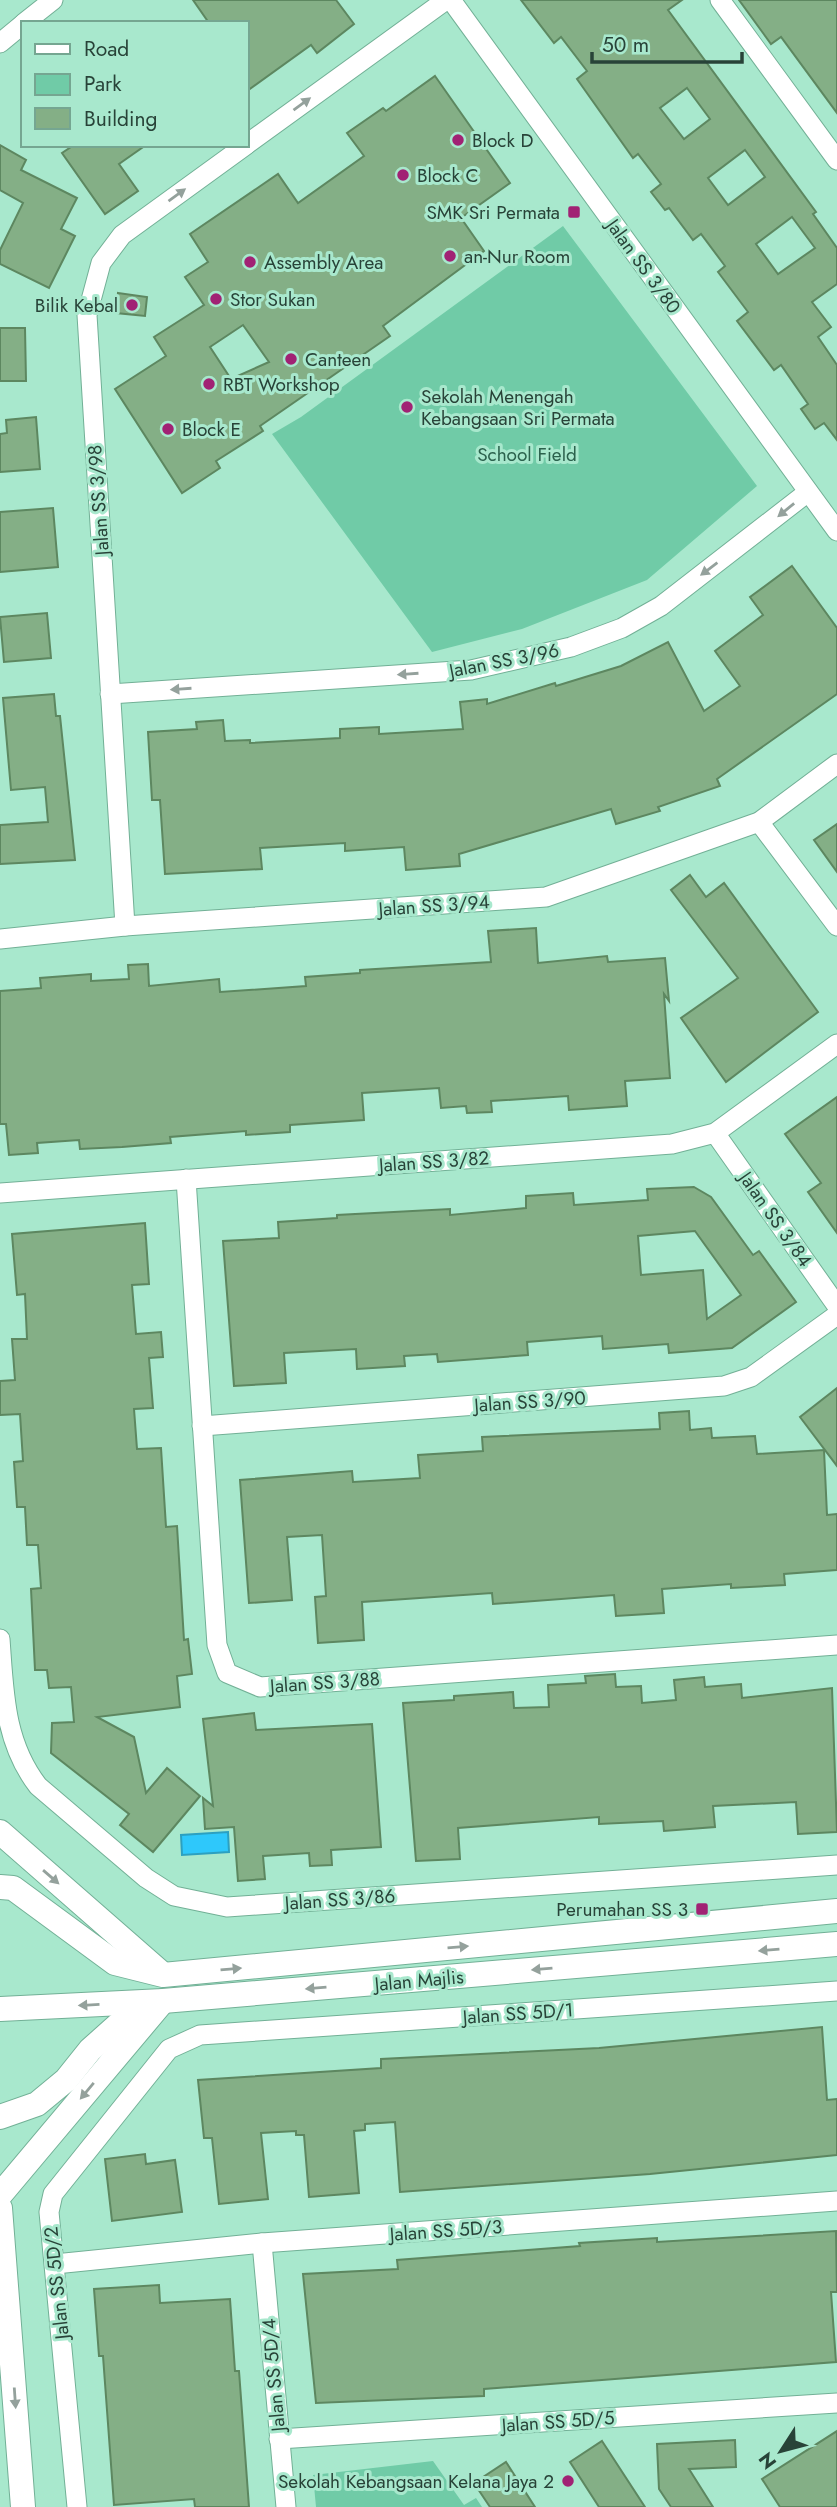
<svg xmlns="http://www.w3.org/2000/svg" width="837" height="2507" viewBox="0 0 837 2507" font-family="Jost,sans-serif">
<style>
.green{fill:#70cba7}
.water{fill:#2ec8fb;stroke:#2ca0c0;stroke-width:2}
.building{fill:#84af86;stroke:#5d8760;stroke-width:2;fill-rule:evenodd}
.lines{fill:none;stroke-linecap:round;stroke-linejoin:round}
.minor-casing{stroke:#72b096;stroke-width:21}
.major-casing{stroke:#72b096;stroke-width:26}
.minor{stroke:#fff;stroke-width:19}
.major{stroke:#fff;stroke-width:24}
.oneway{fill:#94a19c}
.poi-dot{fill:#a12274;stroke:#a8e8cd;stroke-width:2.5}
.labels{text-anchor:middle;stroke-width:6;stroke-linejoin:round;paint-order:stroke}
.poi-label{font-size:19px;fill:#284338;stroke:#a8e8cd;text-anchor:start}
.street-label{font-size:19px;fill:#284338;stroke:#a8e8cd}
.park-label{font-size:19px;fill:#2b624d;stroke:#a8e8cd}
</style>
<rect width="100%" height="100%" fill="#a8e8cd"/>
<g class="green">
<path d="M563,226L757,486L647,580L522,629L432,652L272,434L301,417Z"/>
<path d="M433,2461L464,2505L476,2498L482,2507H316L313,2475Z"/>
</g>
<path class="water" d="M228,1832L229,1852L182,1855L181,1835Z"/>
<g class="building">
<path d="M193,0H336L354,24L317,53L311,45L247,91V23H209Z"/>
<path d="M521,0H682L668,10L816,212L813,214L837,248V284L812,302L831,327L818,337L837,365V440L824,423L815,429L801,409L808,404L781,365L774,370L737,321L748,312L718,272L725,266L701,234L693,240L669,208L665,210L651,192L661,184L638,154L633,158L577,79L587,71L561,37L554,43ZM687,88L710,119L684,139L660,108ZM745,150L765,177L728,205L708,178ZM792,217L815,248L778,274L756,244Z"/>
<path d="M739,0H837V113L781,37L771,44Z"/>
<path d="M435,76L510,183L461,218L484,251L383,326L390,336L260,426L263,431L216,461L220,468L182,493L115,389L166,356L154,337L204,305L185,277L208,262L190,234L278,174L298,203L364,156L347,133L383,108L386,111ZM243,325L269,362L231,379L210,347Z"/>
<path d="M0,145L26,160L21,170L77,198L61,229L75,236L49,288L0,264V250L23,203L0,190Z"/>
<path d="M74,145H146L119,164L138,191L105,214L62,153Z"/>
<path d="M118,293L147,297L145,316L116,313Z"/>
<path d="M0,328H25L26,381H0Z"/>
<path d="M36,417L40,469L0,472V434L7,433L6,420Z"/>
<path d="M53,508L58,567L0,572V512Z"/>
<path d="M792,566L837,628V694L717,779L720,786L658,807L660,811L616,824L611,809L459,854L460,866L406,870L404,847L345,851V843L260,848L262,869L165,874L160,800H152L148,732L197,729L196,722L223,720L225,741L250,740V743L340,738V729L379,727V734L463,729L460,702L487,699V704L555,683L556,686L621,666L668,642L704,711L740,686L715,651L763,615L750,597Z"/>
<path d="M47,613L51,658L4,662L0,617Z"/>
<path d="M54,694L56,716H60L75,860L0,864V825L48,822L45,787L11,790L3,698Z"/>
<path d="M837,824V872L814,840Z"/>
<path d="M690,875L706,897L724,883L818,1012L726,1082L681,1018L738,978L671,890Z"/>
<path d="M536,928L538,963L607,956L608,962L665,958L669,1001L664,994L670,1078L625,1081L627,1106L569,1110L568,1096L491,1101L492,1112L467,1113L466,1106L441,1108L439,1088L362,1093L364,1120L290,1125V1132L246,1135V1131L170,1137L171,1143L122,1147L80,1149L79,1140L37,1143L38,1153L9,1155L6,1124H0V991L41,988L40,978L91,974V981L129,979L128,965L148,964L149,986L219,979L220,992L306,986L305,977L360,973V970L491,962L488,931Z"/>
<path d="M837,1097V1233L808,1192L821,1183L785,1134Z"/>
<path d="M694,1187L711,1197L753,1255L759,1251L796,1302L732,1348L669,1353L668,1344L603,1349L602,1336L527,1342L528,1355L438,1362L437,1354L404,1356L405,1366L357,1369L356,1349L284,1353L286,1383L234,1386L223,1241L279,1238L278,1222L337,1218V1215L450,1209V1215L526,1208V1196L573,1193L574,1205L648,1200L647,1189ZM695,1231L741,1295L707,1319L703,1270L641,1275L638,1236Z"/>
<path d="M145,1223L149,1284L132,1285L136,1334L161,1332L163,1357L149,1358L153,1408L134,1409L137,1449L161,1448L166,1527L177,1526L184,1640L188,1639L192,1674L177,1676L180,1707L97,1717L134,1737L146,1793L167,1768L200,1796L153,1852L120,1825L129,1814L51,1753L52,1723L74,1722L71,1687L49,1688L47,1670H35L31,1589L41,1588L38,1545H27L25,1507H17L14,1462L23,1461L20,1414L0,1415V1381L15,1380L12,1339H27L25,1294L17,1295L12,1234Z"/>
<path d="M837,1388V1466L800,1417Z"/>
<path d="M689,1411L690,1430L711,1428L712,1438L755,1436L757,1454L824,1450L827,1515L837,1514V1570L784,1574L785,1585L731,1588V1584L662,1589L664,1613L616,1616L614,1595L493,1604L492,1593L362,1602L364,1640L318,1643L315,1597L326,1596L322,1535L287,1537L292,1600L249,1603L240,1480L352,1471L353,1482L420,1478L418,1455L483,1451L482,1437L660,1429L659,1413Z"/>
<path d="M615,1674L616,1687L641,1686L642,1703L676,1700L674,1680L704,1677L705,1687L741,1684L742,1698L832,1688L837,1832L798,1834L796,1802L713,1806L715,1827L664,1831L663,1821L599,1824V1817L458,1828L460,1859L416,1861L403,1703L454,1700V1696L513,1692L514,1708L549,1707L548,1685L586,1683L585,1676Z"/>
<path d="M254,1713L256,1730L372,1724L381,1847L331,1850L332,1865L310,1866L309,1853L263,1856L265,1879L238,1881L234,1827L205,1829L203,1798L213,1806L203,1719Z"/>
<path d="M822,2027L827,2100L837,2099V2155L650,2174L400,2192L395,2122L365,2124V2130L354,2131L359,2193L309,2197L304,2135H296V2131L261,2133L268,2199L219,2204L212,2138H204L198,2080L381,2068V2059L599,2048Z"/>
<path d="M145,2154L146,2164L175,2160L182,2212L112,2221L105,2159Z"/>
<path d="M836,2231L837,2292H831L836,2362L484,2389V2396L316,2403L303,2274L398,2269L397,2260L580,2246L579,2243L657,2238V2242Z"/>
<path d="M159,2285L160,2303L230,2299L235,2371H239L249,2507H195L194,2499L114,2505L103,2356H99L94,2289Z"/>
<path d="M837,2431V2507H780L762,2479Z"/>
<path d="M735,2440L736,2467L689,2469L713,2507H671L659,2489L657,2444Z"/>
<path d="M602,2441L645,2507H599L570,2462Z"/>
<path d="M506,2462L535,2507H490L474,2483Z"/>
</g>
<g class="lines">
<g class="minor-casing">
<g id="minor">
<path d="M451,0L837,531"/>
<path d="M720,0L837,160"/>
<path d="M24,23L53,0"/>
<path d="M0,43L23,24"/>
<path d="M247,144L446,0"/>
<path d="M110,694L471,670L571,647L622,628L661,606L808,492"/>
<path d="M759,822L837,926"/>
<path d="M125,926L87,315L101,263L122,235L246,145"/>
<path d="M0,939L125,926L546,897L759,822L837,764"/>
<path d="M715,1133L837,1306"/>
<path d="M186,1179L217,1645L227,1673L260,1687L837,1645"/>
<path d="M0,1193L672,1144L715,1133L837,1044"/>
<path d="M202,1426L724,1386L751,1377L837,1315"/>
<path d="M0,1639C4,1692 4,1742 38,1786L146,1878L174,1896L227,1907L837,1865"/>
<path d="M262,2243L286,2507"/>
<path d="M55,2264L262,2243L837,2201"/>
<path d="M279,2439L837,2403"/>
<path d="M77,2507L49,2212L53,2194L169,2049L200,2035L837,1991"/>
</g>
</g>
<g class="major-casing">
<g id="major">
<path d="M0,1832L160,1972"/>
<path d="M0,1887L13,1888L115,1963L163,1975L837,1911"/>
<path d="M0,2009L163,2001L837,1944"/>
<path d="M0,2117L37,2104L66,2080L90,2050L118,2025L150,2008"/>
<path d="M0,2195L163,2001"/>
<path d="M0,2208L23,2507"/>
</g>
</g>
<use href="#minor" class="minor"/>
<use href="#major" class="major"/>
</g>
<defs><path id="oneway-solid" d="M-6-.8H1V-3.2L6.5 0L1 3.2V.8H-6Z" transform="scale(1.75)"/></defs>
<g class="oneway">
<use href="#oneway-solid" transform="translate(302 104) rotate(-36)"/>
<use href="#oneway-solid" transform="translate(177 195) rotate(-36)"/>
<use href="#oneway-solid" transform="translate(786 510) rotate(141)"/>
<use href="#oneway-solid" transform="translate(709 569) rotate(143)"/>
<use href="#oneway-solid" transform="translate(408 674) rotate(176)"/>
<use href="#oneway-solid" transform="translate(181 689) rotate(176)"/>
<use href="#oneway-solid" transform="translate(51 1877) rotate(41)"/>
<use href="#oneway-solid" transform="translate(458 1947) rotate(-5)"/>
<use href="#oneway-solid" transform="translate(769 1950) rotate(175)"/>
<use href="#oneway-solid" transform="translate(231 1969) rotate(-5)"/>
<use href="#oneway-solid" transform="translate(542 1969) rotate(175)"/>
<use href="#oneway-solid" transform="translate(316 1988) rotate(175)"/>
<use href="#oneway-solid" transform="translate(89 2005) rotate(177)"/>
<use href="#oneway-solid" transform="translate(87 2091) rotate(130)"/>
<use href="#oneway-solid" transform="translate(15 2398) rotate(86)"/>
</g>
<g class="poi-dot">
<circle cx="458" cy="140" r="7"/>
<circle cx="403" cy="175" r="7"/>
<rect x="567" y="205" width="14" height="14" rx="3.5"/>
<circle cx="450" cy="256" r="7"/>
<circle cx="250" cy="262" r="7"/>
<circle cx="216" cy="299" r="7"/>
<circle cx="132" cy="305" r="7"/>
<circle cx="291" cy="359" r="7"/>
<circle cx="209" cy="384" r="7"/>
<circle cx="407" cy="407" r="7"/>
<circle cx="168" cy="429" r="7"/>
<rect x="695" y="1902" width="14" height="14" rx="3.5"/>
<circle cx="568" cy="2481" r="7"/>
</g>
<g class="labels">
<g class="poi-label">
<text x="472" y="147">Block D</text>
<text x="417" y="182">Block C</text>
<text x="560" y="219" text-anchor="end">SMK Sri Permata</text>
<text x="464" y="263">an-Nur Room</text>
<text x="264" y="269">Assembly Area</text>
<text x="230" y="306">Stor Sukan</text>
<text x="118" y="312" text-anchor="end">Bilik Kebal</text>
<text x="305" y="366">Canteen</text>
<text x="223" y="391">RBT Workshop</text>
<text x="421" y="403">Sekolah Menengah<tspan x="421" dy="22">Kebangsaan Sri Permata</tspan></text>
<text x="182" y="436">Block E</text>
<text x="688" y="1916" text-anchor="end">Perumahan SS 3</text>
<text x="554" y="2488" text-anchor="end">Sekolah Kebangsaan Kelana Jaya 2</text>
</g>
<g class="street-label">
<text transform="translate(644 266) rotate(54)" y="7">Jalan SS 3/80</text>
<text transform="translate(98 500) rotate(-94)" y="7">Jalan SS 3/98</text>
<text transform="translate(504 660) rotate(-11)" y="7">Jalan SS 3/96</text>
<text transform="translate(434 905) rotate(-4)" y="7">Jalan SS 3/94</text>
<text transform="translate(434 1161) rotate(-4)" y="7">Jalan SS 3/82</text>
<text transform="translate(776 1219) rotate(55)" y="7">Jalan SS 3/84</text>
<text transform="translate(530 1401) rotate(-4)" y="7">Jalan SS 3/90</text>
<text transform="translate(325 1682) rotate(-4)" y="7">Jalan SS 3/88</text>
<text transform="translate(340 1899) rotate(-4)" y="7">Jalan SS 3/86</text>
<text transform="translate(419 1980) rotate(-5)" y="7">Jalan Majlis</text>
<text transform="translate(518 2013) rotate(-4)" y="7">Jalan SS 5D/1</text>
<text transform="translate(446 2230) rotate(-4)" y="7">Jalan SS 5D/3</text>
<text transform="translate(56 2283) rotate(-96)" y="7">Jalan SS 5D/2</text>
<text transform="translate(273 2375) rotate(-95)" y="7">Jalan SS 5D/4</text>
<text transform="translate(558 2421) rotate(-4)" y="7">Jalan SS 5D/5</text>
</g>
<g class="park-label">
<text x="527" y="461">School Field</text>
</g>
</g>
<rect x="21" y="21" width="228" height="126" fill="#a8e8cd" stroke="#75a691" stroke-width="2"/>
<rect x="35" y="44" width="35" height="10" fill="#ffffff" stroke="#75a691" stroke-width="2"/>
<text x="84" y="56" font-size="21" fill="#284338">Road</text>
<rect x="35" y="74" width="35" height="21" fill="#70cba7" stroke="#75a691" stroke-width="2"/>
<text x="84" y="91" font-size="21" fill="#284338">Park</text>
<rect x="35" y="108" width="35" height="21" fill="#84af86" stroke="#75a691" stroke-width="2"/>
<text x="84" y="126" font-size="21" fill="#284338">Building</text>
<g transform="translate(781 2451) rotate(234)" stroke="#a8e8cd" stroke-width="5" paint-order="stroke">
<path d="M0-5L12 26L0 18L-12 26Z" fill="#284338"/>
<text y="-10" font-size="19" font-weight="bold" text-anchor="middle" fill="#284338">N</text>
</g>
<path d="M592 52v10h150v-10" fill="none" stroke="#284338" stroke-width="3.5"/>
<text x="602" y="52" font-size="21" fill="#284338" stroke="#a8e8cd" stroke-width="5" paint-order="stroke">50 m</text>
</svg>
